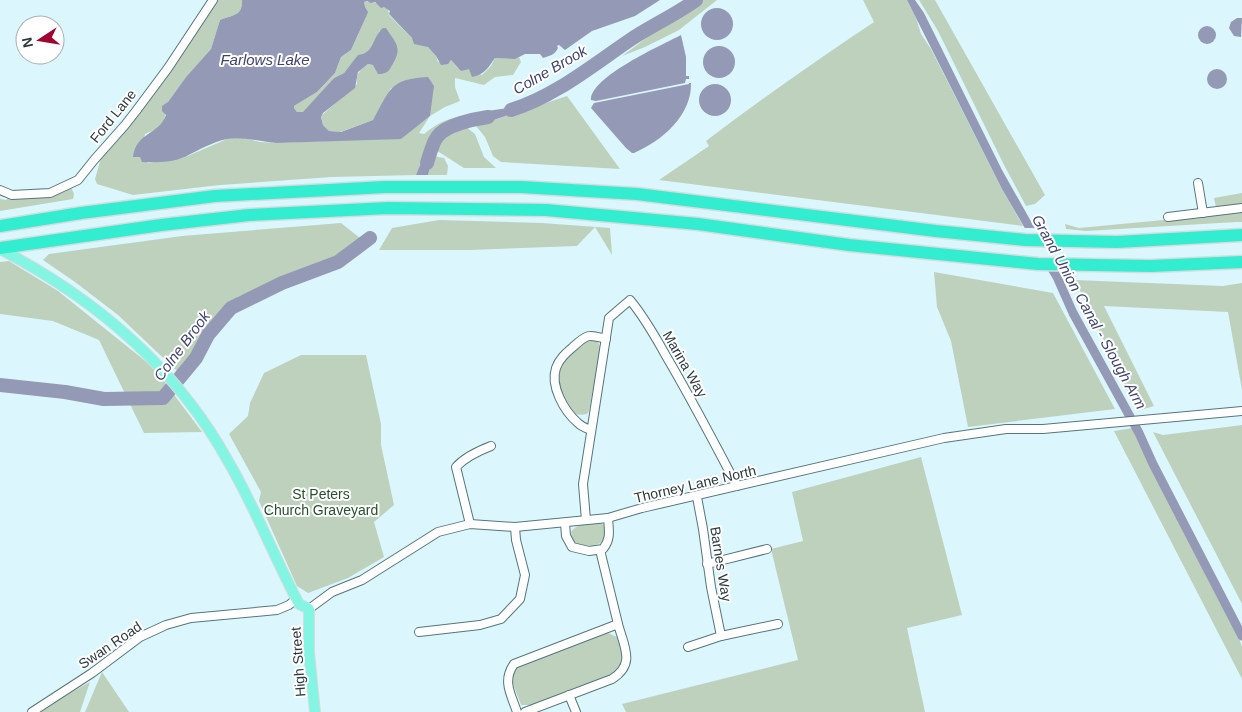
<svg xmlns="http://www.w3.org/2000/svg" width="1242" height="712" viewBox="0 0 1242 712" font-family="Helvetica,sans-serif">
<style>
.green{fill:#bdd1bd}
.water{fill:#9499b6}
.pier{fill:#dbf7fd}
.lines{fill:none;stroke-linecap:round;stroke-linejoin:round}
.canal{stroke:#9499b6;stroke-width:9}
.river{stroke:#9499b6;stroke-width:14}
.minor-casing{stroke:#56757c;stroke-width:10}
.major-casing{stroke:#d9dbdc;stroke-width:12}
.highway-casing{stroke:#d9dbdc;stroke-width:15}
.minor{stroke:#fff;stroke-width:8}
.major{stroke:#84f4e3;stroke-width:10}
.highway{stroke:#32edd0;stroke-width:12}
.labels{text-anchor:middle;stroke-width:4;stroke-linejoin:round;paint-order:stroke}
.street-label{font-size:14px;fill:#2b393c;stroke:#fff}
.park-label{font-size:14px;fill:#284f2c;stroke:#fff}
.water-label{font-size:15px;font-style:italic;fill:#3f446f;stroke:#fff}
</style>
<rect width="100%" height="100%" fill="#dbf7fd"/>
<g class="green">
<path d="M215,0H242C243,16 233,15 220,20L211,49L186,77L168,102L164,121L156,129L145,134L140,157L148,163L183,158L227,139L240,137L260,142L277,143L401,138L430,116L391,88L373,120L340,132L329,131L323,125L321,116L357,84C356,73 360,70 368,64L373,65L376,69L380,30C374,42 372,53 358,56L344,73L334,78L303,113L297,112L294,108V106L317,92L335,73L341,57L351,50L366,17L364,2C373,0 380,5 388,8L389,15L412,38L428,47L436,56L438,62H449L451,60L458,68L470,69L482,75L491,66L495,58L515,59L519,57L521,62L513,75L495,77L484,85L455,78V87L460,101L445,107L430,116L419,133L424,134C435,125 444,120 457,117L459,119C446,125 436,130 428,142C422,150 422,166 416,175L332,177L220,185L133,195L97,184L95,179L101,158Z"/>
<path d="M698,0H717L679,30L645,47L622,56Z"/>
<path d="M863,0H907L916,18L921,34L931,49L1002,189L1023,226L659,180L709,146L706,141C761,99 817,60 874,22Z"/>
<path d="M919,0H935L1045,195L1035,204L1026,206L1004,165L938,31Z"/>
<path d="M567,96L620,169L501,162L493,156L485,137L476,126Z"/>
<path d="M466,127L475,134L484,157L496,168H464L439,152L433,153C439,138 450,130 466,127Z"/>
<path d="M433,156L444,158L448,166L447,175H428Z"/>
<path d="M71,187L74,194L73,199L0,211V199L6,200L11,195Z"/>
<path d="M1242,193V204L1216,207L1214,198Z"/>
<path d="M1242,211V222H1236L1086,231L1066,229L1065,224L1079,228L1216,215Z"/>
<path d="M439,220L542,223L610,228L612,255L595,227L577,246L470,250H379L392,228Z"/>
<path d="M341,223L360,238L349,253L297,276L239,296L213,320L193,356L177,371L118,315L75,282L43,260L49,254L182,236Z"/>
<path d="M9,261L58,291L154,368L202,432L144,433L99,340L53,321L0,314V262Z"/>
<path d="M934,272L1053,293L1115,409L968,427L951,341L937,307Z"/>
<path d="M1075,280L1223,286L1242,283V390L1228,312L1104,306L1154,406L1137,411Z"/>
<path d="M593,339L597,340L601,349L589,411L587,414C583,415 579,415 575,414C565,409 556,382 558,372C560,363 567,356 574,350C580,344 584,340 593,339Z"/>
<path d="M301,355H366L381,424V445L394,505L374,522L384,557L348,578L308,593L297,586L259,501L261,492L229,434L248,416L250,403L264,373Z"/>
<path d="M1242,425V604L1153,432L1163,435Z"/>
<path d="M1133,428L1239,638L1242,647V679L1114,431Z"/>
<path d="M921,457L962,615L907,628L925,712H626L622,704L798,660L771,549L803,541L792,492Z"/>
<path d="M598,522L604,525L607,531C607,533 606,538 605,539C599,548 579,547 572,541L571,532C577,523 587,524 598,522Z"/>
<path d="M606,632L619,638L624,663L620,671L531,705H521L510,676L517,667Z"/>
<path d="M102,672L129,712H85Z"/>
<path d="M90,682L80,712H35Z"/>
</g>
<g class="water">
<path d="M242,0H660L635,16L592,31L565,50L559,45L557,46L558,48C555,55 549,56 543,58L540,54H525L515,59L495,58C488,68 484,75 472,77L469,69L461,71L451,60L448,64L441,65L436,56L428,47L414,44L412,38L389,14L390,11L384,7L381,8L375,2L371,3L367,1L364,2L365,7L368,12L366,17L351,50L341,57L335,73L317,92L294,106V108L297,112H303L334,78L344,73L358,55C375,53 372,37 383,28H386C397,45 403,48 391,67C388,73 384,74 378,74L373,65L368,64L358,72L355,88L323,113L321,117L323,125L329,131L341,132L373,120C390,90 389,79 428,77L434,86L430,116L401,139L277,143C263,142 241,136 227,139C213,142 198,150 185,157C173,162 155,163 142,162L140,157H133C136,132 159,135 166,115L162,111V106L168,102L186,77L211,49L220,20C233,15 243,16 242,0Z"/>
<path d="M907,0H915L924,13L1002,170L1055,264L1045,263L1002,189Z"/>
<circle cx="717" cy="24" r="16"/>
<path d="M1237,18H1242L1241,37L1234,36L1229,28L1231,22Z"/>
<circle cx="1207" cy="35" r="9"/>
<path d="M681,35L686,57V76H689V79H686L685,83L596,101L591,100C590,77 662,45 681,35Z"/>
<circle cx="719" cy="62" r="16"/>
<circle cx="1217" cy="79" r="10"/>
<path d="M689,83H691C692,115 662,141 634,153H632L626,148L591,108L594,103L689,84Z"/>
<circle cx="715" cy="100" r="16"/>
<path d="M530,105L517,112L476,126L467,116L480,112Z"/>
<path d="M459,119L466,127C450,130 439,138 433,153L424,154C428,134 442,127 459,119Z"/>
<path d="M424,156H433L428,175H416Z"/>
</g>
<path class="pier" d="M1021,228H1037L1057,262L1043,265Z"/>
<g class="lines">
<path class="canal" d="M1048,262L1057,277L1073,313L1139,433L1153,464L1242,636"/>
<g class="river">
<path d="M511,110C554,97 593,65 630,40C651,26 675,15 696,0"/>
<path d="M427,163C430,154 432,144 437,137C445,125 474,119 488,117"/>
<path d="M0,385L65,392L104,399L163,398L196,358L208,335L231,308L282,283L338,262L370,238"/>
</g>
<g class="minor-casing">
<g id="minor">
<path d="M1198,183L1203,213"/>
<path d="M0,190L12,195L50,193L78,180L94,160L125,125L136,111L168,68L213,0"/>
<path d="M1168,217L1242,208"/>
<path d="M591,430C586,428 582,427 578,423C564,411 550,386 556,368C559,359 566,353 573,347C587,334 588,334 606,339"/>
<path d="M697,497L703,529L711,587L721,636"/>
<path d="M586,520L583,484L609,318L630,300C646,319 657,340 669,361C693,402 715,444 737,486"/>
<path d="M565,523L566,536L572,547L589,551L603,549C611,539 609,531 608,518"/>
<path d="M470,524L456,467C465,457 478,451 491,446"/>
<path d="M600,550L618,624"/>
<path d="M707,564L767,549"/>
<path d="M309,609L332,592L362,580L438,532L470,524L515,527L608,518L642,508L944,438L1006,429H1043L1242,411"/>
<path d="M419,632L480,625L501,619L520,599L525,575L516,540L515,527"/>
<path d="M688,647L721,636L778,624"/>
<path d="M569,695L576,712"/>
<path d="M32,712L92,673L140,637L166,625L191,618L277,610L289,605L296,599"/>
<path d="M517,712C511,694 502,681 514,664L618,624C624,647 636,664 612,679L525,712"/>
</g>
</g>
<g class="major-casing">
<path id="major" d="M0,249C94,298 176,367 228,461C255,507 274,557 299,604L309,609V652L315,712"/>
</g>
<g class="highway-casing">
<g id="highway">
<path d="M0,226L81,213L215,196L385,187H521L637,194L936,231L1025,240L1117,242L1242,235"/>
<path d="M0,248L161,225L249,215L388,208L546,210L698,224L849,245L1038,264L1151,266L1242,262"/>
</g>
</g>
<use href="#minor" class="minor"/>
<use href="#major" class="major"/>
<use href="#highway" class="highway"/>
</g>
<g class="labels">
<g class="street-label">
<text transform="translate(113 116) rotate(-51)" y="5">Ford Lane</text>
<text transform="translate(685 364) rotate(60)" y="5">Marina Way</text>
<text transform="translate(695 484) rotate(-13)" y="5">Thorney Lane North</text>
<text transform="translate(721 564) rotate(81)" y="5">Barnes Way</text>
<text transform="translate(110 645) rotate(-34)" y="5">Swan Road</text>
<text transform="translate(298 662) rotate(-94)" y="5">High Street</text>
</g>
<g class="park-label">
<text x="321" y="499">St Peters<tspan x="321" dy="16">Church Graveyard</tspan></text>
</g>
<g class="water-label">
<text x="265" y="65">Farlows Lake</text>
<text transform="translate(550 70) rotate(-30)" y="5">Colne Brook</text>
<text transform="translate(1089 312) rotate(61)" y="5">Grand Union Canal - Slough Arm</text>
<text transform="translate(182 346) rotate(-53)" y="5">Colne Brook</text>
</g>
</g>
<g transform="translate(40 40) rotate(258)"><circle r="24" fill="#ffffff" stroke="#aab0b1"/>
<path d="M0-4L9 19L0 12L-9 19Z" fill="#a10030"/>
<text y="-8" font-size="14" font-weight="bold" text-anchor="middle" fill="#2b393c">N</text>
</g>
</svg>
